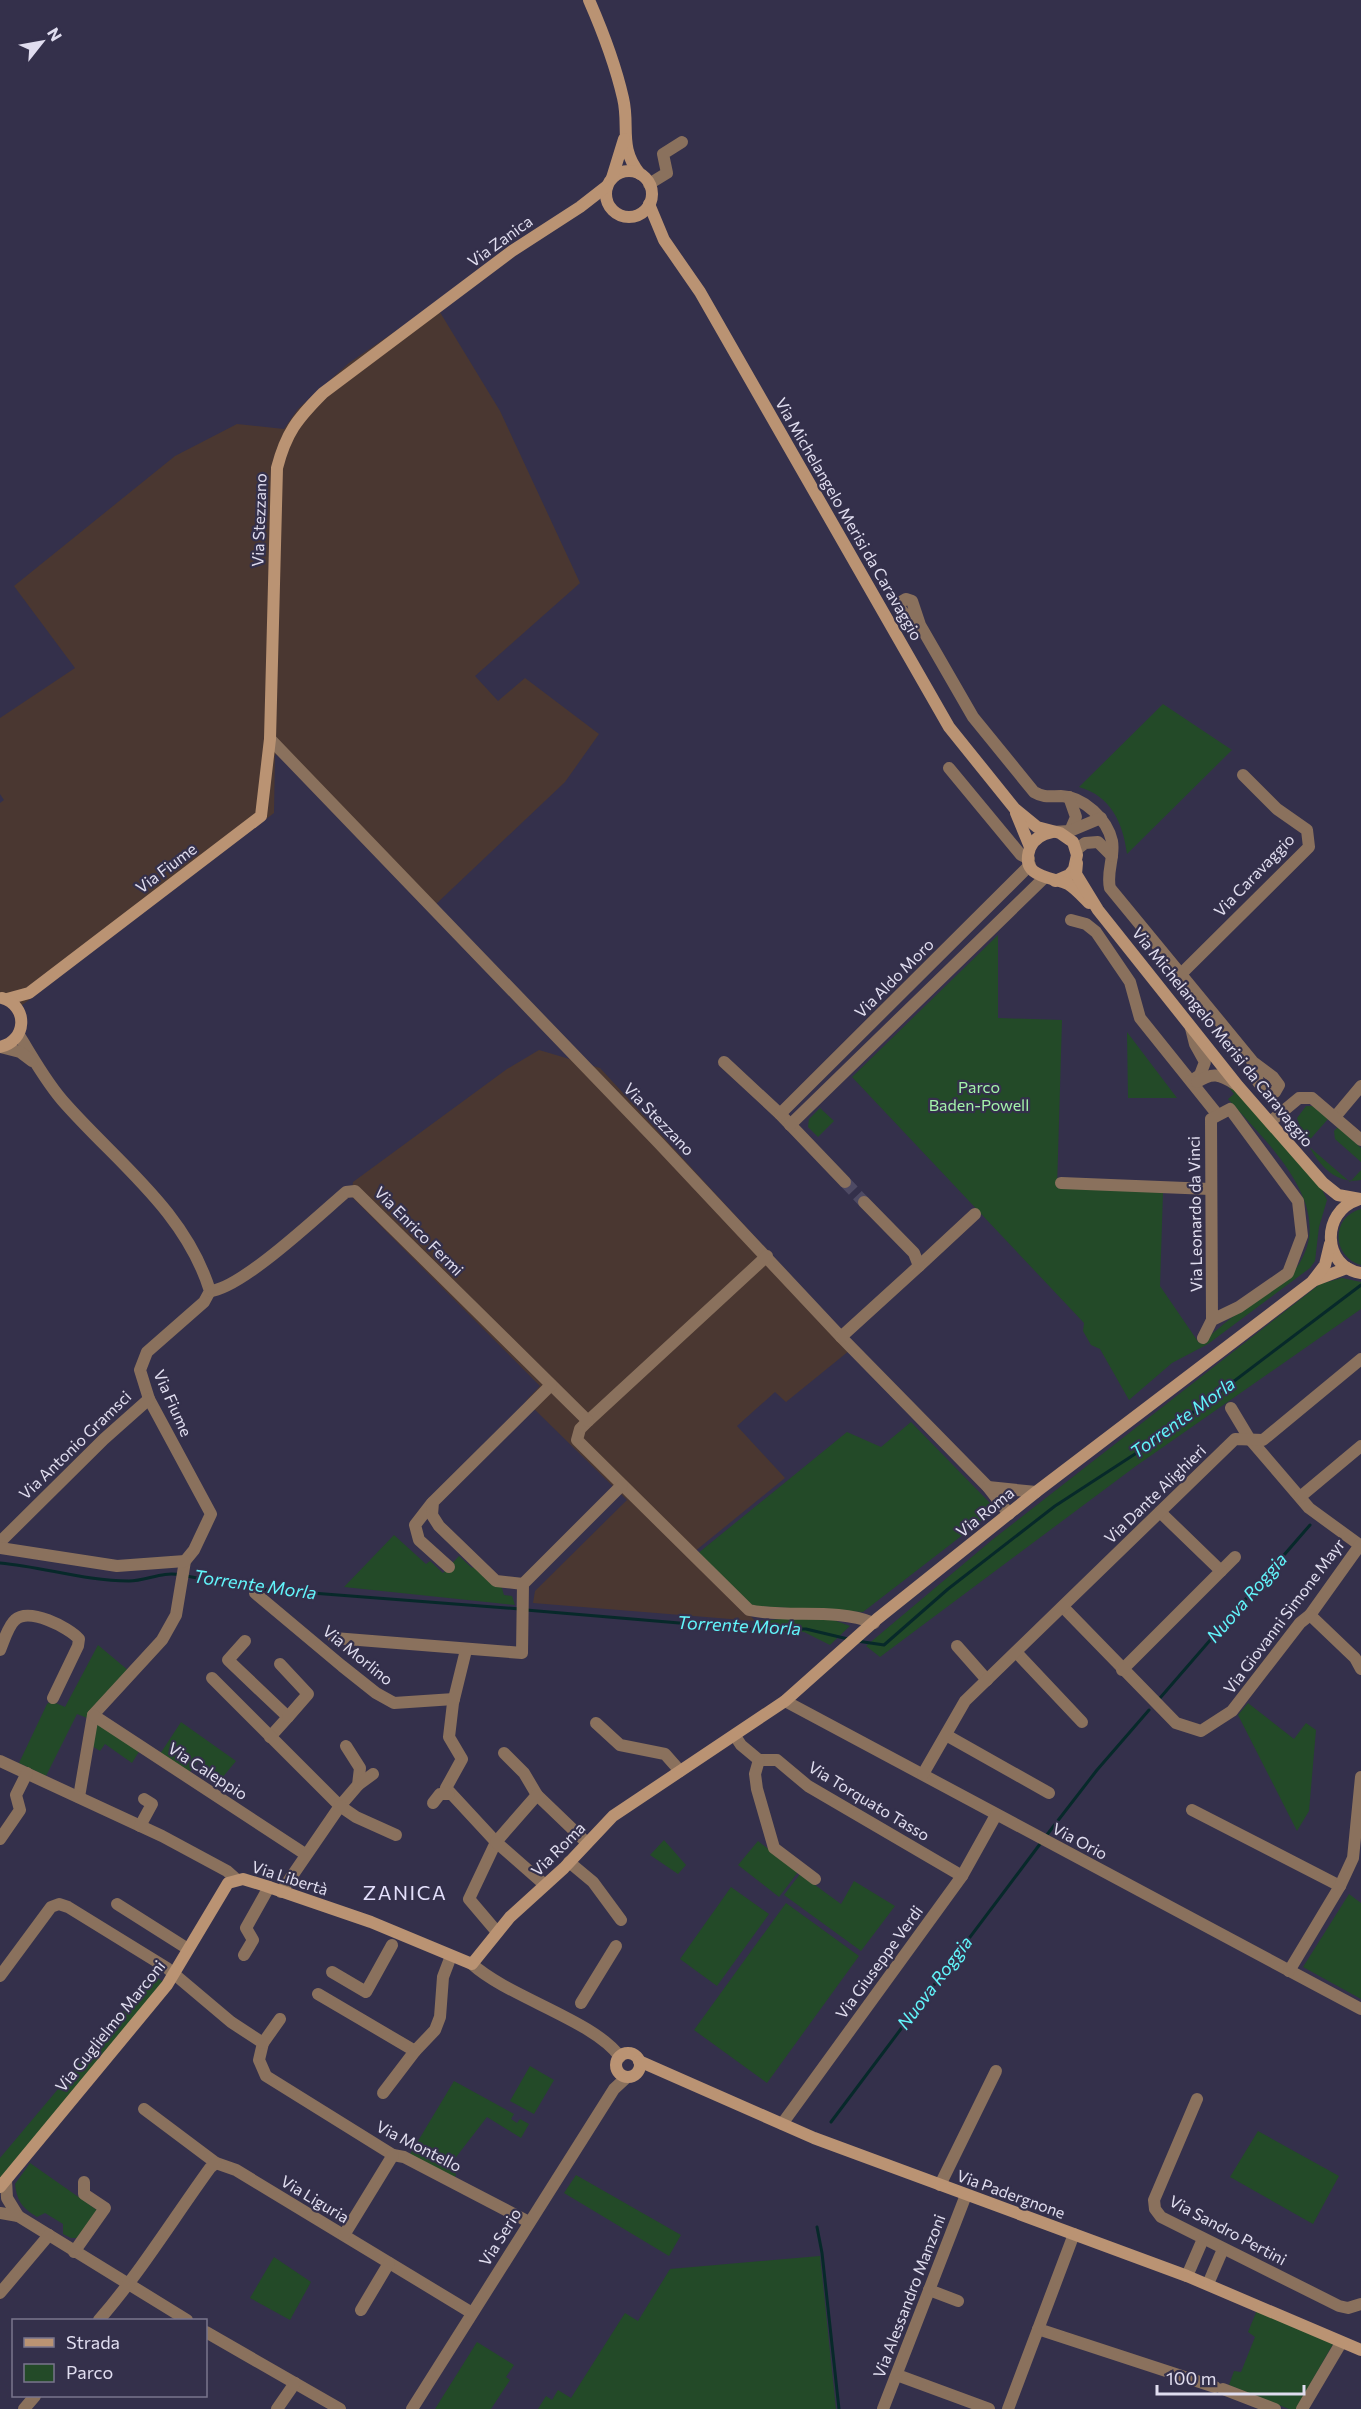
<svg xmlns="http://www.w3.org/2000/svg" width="1361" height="2409" viewBox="0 0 1361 2409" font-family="Commissioner,sans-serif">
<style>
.industrial{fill:#4a3731}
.green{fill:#234a28}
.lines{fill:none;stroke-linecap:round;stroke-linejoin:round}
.stream{stroke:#07292a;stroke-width:3}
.street-tunnel{stroke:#4e4a64;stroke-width:12;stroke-dasharray:12 6;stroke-linecap:butt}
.street{stroke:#8a715d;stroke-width:12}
.secondary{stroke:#ba9373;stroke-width:12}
.labels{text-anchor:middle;stroke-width:4.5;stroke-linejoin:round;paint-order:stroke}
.street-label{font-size:16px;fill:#e0ddef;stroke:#34304b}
.park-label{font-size:16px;fill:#a4f3ab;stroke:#34304b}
.water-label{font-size:18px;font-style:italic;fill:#62f5fb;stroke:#34304b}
.quarter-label{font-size:20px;letter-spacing:1.5px;fill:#e3dffb;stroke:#34304b}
</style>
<rect width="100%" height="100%" fill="#34304b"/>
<g class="industrial">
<path d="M435,304L500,411L580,583L475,676L498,701L525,678L599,734L565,782L435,905L317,780L275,754L274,813L13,1012L0,996V803L4,800L0,794V718L75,668L14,586L175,456L237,424L284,429L298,409L349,363Z"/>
<path d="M539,1050L600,1068L855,1346L786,1402L775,1392L737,1426L785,1478L694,1552L755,1621L533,1603L535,1591L627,1500L526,1401L540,1386L351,1196L353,1182L507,1069Z"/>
</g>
<g class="green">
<path d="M1163,704L1232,750L1127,854C1123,823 1111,796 1079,787Z"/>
<path d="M998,935V1018L1062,1020L1057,1188L1163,1192L1160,1286L1199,1343C1214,1334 1223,1323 1238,1313C1258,1300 1286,1285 1299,1264C1337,1204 1264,1140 1228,1099L1234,1094L1224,1081L1230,1084L1320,1185L1327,1200L1319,1227L1315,1261L1310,1268L1208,1344L1172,1363L1129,1400L1100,1349L1091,1345L1083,1331L1084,1323L852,1077Z"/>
<path d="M1127,1032L1177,1098H1128Z"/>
<path d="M1306,1106H1316L1328,1119L1306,1144L1350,1182L1361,1170V1180C1326,1187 1306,1145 1297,1118Z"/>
<path d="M820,1108L834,1121L818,1137L808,1127L809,1119Z"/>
<path d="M1338,1127L1361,1148V1162L1335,1139L1334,1131Z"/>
<path d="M1361,1209V1265C1332,1257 1330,1217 1361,1209Z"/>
<path d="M1342,1278L1361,1282V1309L1136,1466L880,1657L866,1646L992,1540L1320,1284Z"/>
<path d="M911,1422L991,1504L986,1517L863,1612L752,1606L697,1554L847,1432L881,1447Z"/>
<path d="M394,1535L426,1564L430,1561L443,1573L459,1556L472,1568L476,1565L501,1585L504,1595L512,1596L515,1605L344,1587Z"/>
<path d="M803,1617L831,1619L850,1626L830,1645L804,1632H757L758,1621Z"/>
<path d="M98,1645L129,1671L87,1718L77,1714L46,1776L19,1763L47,1704L51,1701L65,1707Z"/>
<path d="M1248,1703L1294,1739L1306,1723L1316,1730L1309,1811L1297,1831L1238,1715Z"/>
<path d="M95,1720L140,1750L132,1763L105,1744L100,1751L92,1746Z"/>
<path d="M181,1722L236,1761L222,1778L198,1762L189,1773L160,1754Z"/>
<path d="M664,1840L686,1865L678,1874L650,1855Z"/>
<path d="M758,1841L798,1872L779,1897L738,1865Z"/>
<path d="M800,1874L841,1904L854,1881L895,1906L861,1951L784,1895Z"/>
<path d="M731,1887L769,1914L717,1986L680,1959Z"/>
<path d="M1349,1894L1361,1903V1999L1303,1967Z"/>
<path d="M786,1903L859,1956L767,2083L694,2030Z"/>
<path d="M154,1975L167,1985L0,2187V2158Z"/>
<path d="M530,2066L554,2080L534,2114L510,2101Z"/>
<path d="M454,2081L514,2114L511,2119L517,2123L520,2119L529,2124L521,2138L487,2117L453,2161L456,2175L454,2179L409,2156Z"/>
<path d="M1258,2131L1339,2176L1313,2224L1230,2177Z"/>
<path d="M30,2163L97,2210L78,2238H71L63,2234V2224L45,2213L37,2217C23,2208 17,2202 15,2184Z"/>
<path d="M576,2175L681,2235L669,2256L564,2193Z"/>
<path d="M820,2256L836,2409H538L546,2396L552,2400L558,2390L571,2398L625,2313L638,2321L670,2269Z"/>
<path d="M274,2257L311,2282L290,2320L250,2298Z"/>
<path d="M1257,2310L1333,2344L1296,2409H1289L1229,2385L1234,2371L1241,2372L1255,2337L1248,2332Z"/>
<path d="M477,2342L514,2365L506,2377L510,2380L491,2409H435Z"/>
</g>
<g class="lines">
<g class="stream">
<path d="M0,1563C44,1567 85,1581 129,1581C146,1581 163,1571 180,1575"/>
<path d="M186,1576L260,1589L520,1609"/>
<path d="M526,1610L750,1629H806L848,1639"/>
<path d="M857,1641L884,1645L948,1589L1055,1506L1155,1441L1361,1285"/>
<path d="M1160,1698L1310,1525"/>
<path d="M1046,1836L1097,1770L1149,1710"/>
<path d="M831,2122L1040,1844"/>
<path d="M817,2227L822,2253L839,2409"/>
</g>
<path class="street-tunnel" d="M845,1182L864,1202"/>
<g class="street">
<path d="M649,184L667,173L663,154L682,142"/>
<path d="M920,625L908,618L899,607L901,602L906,599L912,601L920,625L973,717L1034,792C1044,798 1050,796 1061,796C1084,797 1107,819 1112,841C1115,857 1106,872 1110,888L1253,1062L1273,1077L1279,1085L1275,1092H1267L1258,1082L1253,1062"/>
<path d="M270,739L658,1142L841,1337L988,1487L1009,1514"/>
<path d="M949,768L1021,855L1029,859"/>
<path d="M1069,797L1076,817L1070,831"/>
<path d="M1052,832L1070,831L1101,818"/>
<path d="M1076,850L1085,843L1098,842L1112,856"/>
<path d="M1071,920L1086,924L1096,932L1130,982L1140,1018L1217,1114"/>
<path d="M1181,974L1309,847L1307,830L1277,809L1243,775"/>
<path d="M19,1035C32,1057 45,1080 62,1100C115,1161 185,1210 210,1291L204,1302L147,1352L140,1370L149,1399L211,1514L194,1550L185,1561L176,1615L162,1640L93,1715L79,1797"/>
<path d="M1,1047L20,1052L32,1061"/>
<path d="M724,1062L780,1114L845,1182"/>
<path d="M1191,1081L1200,1075L1205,1062L1195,1044L1191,1028"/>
<path d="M1197,1082C1212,1072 1220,1074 1235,1084"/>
<path d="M780,1114L1030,865"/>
<path d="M1335,1117L1361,1086"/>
<path d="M1270,1122L1299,1098H1312L1361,1140"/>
<path d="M790,1125L1043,879"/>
<path d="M1061,1183L1210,1189"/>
<path d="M767,1256L588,1421L580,1429L577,1440L749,1610C790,1619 833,1607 874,1623"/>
<path d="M919,1266L975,1214"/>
<path d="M210,1291C241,1289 319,1215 346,1192L355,1191L588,1421"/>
<path d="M841,1337L919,1266L914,1253L864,1202"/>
<path d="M1203,1338L1212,1320L1239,1307L1288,1273L1302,1236L1298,1201L1230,1109L1211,1119L1212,1320"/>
<path d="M1231,1408L1249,1438L1309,1508L1361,1546"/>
<path d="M988,1487L1036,1492"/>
<path d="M1300,1497L1361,1446"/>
<path d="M432,1503L415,1525L419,1540L449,1567"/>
<path d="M0,1542L104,1439L149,1399"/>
<path d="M0,1548L117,1566L185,1561"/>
<path d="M1221,1571L1235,1557"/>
<path d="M523,1584L496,1581L439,1526L432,1515L433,1502L551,1385"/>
<path d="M255,1593L342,1666L376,1693L394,1703L454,1699"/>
<path d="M1063,1607L1176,1723L1201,1731L1232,1711L1300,1623L1310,1615L1360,1545"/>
<path d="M1310,1615L1355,1658L1361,1669"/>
<path d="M334,1638L522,1653L523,1584L622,1485"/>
<path d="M245,1641L228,1660L288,1717L270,1737"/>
<path d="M957,1646L987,1680"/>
<path d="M0,1650C4,1641 8,1626 15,1620C29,1607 68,1627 79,1639L78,1646L53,1698"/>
<path d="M466,1650L453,1703L449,1737L462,1759L446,1788L496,1842L469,1899L497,1932"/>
<path d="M1016,1652L1082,1722"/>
<path d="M280,1664L308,1694L288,1717"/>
<path d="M1122,1670L1221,1571L1160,1512"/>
<path d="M212,1678L340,1806L358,1785L360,1768L346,1746"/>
<path d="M785,1701L1361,2009"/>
<path d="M93,1715L305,1854"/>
<path d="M596,1723L620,1745L665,1754L680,1771"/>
<path d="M946,1735L1049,1793"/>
<path d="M735,1736L741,1745L759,1760H777L808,1786L962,1876"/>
<path d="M504,1753L524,1773L537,1795"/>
<path d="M759,1760L755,1774L757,1789L774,1848L815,1879"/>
<path d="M0,1761L162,1836L227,1871L236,1879"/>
<path d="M923,1774L965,1701L1235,1439L1263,1440L1361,1359"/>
<path d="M358,1785L373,1774"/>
<path d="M433,1803L440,1794H449"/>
<path d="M1192,1810L1340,1886"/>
<path d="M140,1826L152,1804L144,1799"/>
<path d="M0,1839L20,1810L16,1795L27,1773"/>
<path d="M569,1862L593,1882L621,1920"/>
<path d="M545,1885L496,1842L537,1795L587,1843"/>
<path d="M281,1892L340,1806L356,1817L396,1835"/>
<path d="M117,1904L188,1949"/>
<path d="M244,1955L253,1940L246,1928L269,1887"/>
<path d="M472,1964C508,1997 595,2021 620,2057"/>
<path d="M1289,1971L1340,1886L1353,1858L1361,1777"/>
<path d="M332,1972L366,1992L392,1945"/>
<path d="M0,1976L51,1907L59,1904L68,1907L167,1968L231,2022L263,2043L259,2060L266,2076L393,2155L404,2157L529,2222"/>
<path d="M318,1994L415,2051L435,2030L440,2017L443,1977L451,1956"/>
<path d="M581,2003L616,1946"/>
<path d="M263,2043L280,2019"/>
<path d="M383,2093L415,2051"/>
<path d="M1197,2099L1154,2200L1155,2209L1161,2217L1339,2306L1348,2308L1361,2304"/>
<path d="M144,2109L216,2163L236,2170L472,2313"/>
<path d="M782,2124L962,1876L996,1815"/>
<path d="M6,2180L7,2198L18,2216"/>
<path d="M940,2185L996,2071"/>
<path d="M0,2213L18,2216L187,2320"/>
<path d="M344,2235L393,2155"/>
<path d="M74,2252L105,2208L84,2194V2182"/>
<path d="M1187,2276L1203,2239"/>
<path d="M1208,2284L1223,2249"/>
<path d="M929,2290L958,2301"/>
<path d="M0,2293L49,2235"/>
<path d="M361,2310L389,2263"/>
<path d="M99,2320C140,2273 173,2219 210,2168L216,2163"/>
<path d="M1038,2329L1215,2387"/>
<path d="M206,2332L340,2409"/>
<path d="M897,2375L989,2409"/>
<path d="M1223,2389L1275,2409"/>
<path d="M24,2409L35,2396"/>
<path d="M277,2409L295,2383"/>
<path d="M412,2409L614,2089L627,2077"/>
<path d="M883,2409L966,2195"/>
<path d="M1008,2409L1074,2234"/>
<path d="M1302,2409L1341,2343"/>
</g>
<g class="secondary">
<path d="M589,0C603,32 615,63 623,98C630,127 618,147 640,174"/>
<circle cx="629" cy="194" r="23"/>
<path d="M612,178L624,139"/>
<path d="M649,204L664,240L700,292L949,727L1015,809L1037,827L1060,833L1073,842L1077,855L1074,869L1069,875L1055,881"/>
<path d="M1016,813L1030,847"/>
<path d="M1052,832C1042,834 1034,838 1030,848C1019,878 1052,877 1068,884C1075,888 1083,897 1089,903"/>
<path d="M1077,863L1076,874L1098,910L1238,1086L1323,1183L1338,1195L1360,1199"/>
<path d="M7,999L29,993L261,816L270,739L277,468C286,433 297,419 323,393L512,251L580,207L607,186"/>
<path d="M0,1047C27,1041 29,1006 2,998"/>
<path d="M1357,1200C1321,1212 1322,1267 1361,1273"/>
<path d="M1313,1281L1347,1268"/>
<circle cx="628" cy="2065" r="12"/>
<path d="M639,2061L814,2138L1187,2276L1361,2350"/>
<path d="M0,2187L167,1985L228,1883L243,1879L266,1886L371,1922L472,1964L510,1917L564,1868L613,1816L785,1701L877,1619L1036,1492L1312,1282L1325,1265L1330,1244"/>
</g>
</g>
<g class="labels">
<g class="street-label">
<text transform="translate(500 241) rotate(-36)" y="6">Via Zanica</text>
<text transform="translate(849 519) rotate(60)" y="6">Via Michelangelo Merisi da Caravaggio</text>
<text transform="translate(259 520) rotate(-88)" y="6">Via Stezzano</text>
<text transform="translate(166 868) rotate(-37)" y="6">Via Fiume</text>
<text transform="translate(1254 875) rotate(-46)" y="6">Via Caravaggio</text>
<text transform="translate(894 978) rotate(-45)" y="6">Via Aldo Moro</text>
<text transform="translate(1223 1037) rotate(51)" y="6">Via Michelangelo Merisi da Caravaggio</text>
<text transform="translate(659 1119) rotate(46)" y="6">Via Stezzano</text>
<text transform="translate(1195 1214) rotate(-91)" y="6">Via Leonardo da Vinci</text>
<text transform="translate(419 1231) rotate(45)" y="6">Via Enrico Fermi</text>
<text transform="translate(173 1403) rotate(66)" y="6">Via Fiume</text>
<text transform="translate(75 1445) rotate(-44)" y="6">Via Antonio Gramsci</text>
<text transform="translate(1155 1494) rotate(-44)" y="6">Via Dante Alighieri</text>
<text transform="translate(985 1512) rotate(-39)" y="6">Via Roma</text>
<text transform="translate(1284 1616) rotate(-53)" y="6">Via Giovanni Simone Mayr</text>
<text transform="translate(358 1655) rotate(39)" y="6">Via Morlino</text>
<text transform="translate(208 1771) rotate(33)" y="6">Via Caleppio</text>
<text transform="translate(869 1801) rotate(31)" y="6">Via Torquato Tasso</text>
<text transform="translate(1080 1841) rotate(28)" y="6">Via Orio</text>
<text transform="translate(558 1849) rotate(-45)" y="6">Via Roma</text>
<text transform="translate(290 1878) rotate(18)" y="6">Via Libertà</text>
<text transform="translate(879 1962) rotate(-54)" y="6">Via Giuseppe Verdi</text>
<text transform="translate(110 2026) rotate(-51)" y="6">Via Guglielmo Marconi</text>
<text transform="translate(419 2146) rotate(27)" y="6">Via Montello</text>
<text transform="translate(1011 2194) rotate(20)" y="6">Via Padergnone</text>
<text transform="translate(315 2199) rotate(31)" y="6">Via Liguria</text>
<text transform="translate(1228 2230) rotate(28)" y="6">Via Sandro Pertini</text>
<text transform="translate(500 2237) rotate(-58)" y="6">Via Serio</text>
<text transform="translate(909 2296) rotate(-69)" y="6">Via Alessandro Manzoni</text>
</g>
<g class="park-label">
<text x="979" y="1093">Parco<tspan x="979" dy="18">Baden-Powell</tspan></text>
</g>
<g class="water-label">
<text transform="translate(1183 1418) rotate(-36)" y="6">Torrente Morla</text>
<text transform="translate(255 1585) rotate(8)" y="6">Torrente Morla</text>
<text transform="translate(1247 1598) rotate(-49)" y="6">Nuova Roggia</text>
<text transform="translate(739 1626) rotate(3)" y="6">Torrente Morla</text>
<text transform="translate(935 1983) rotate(-53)" y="6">Nuova Roggia</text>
</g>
<g class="quarter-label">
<text x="405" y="1900">ZANICA</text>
</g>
</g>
<rect x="12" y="2319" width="195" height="78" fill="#34304b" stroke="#79758d" stroke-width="1.5"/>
<rect x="24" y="2338" width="30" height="9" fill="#ba9373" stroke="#79758d" stroke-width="1.5"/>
<text x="66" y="2349" font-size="18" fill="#e0ddef">Strada</text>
<rect x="24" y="2364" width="30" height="18" fill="#234a28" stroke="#79758d" stroke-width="1.5"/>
<text x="66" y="2379" font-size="18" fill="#e0ddef">Parco</text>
<g transform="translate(42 42) rotate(59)" stroke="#34304b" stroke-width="4.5" paint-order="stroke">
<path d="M0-4.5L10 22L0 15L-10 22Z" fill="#e0ddef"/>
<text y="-9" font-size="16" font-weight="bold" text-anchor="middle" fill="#e0ddef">N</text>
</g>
<path d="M1157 2385v9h147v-9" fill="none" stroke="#e0ddef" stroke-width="3"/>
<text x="1166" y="2385" font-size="18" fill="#e0ddef" stroke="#34304b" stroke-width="4.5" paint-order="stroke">100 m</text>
</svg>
